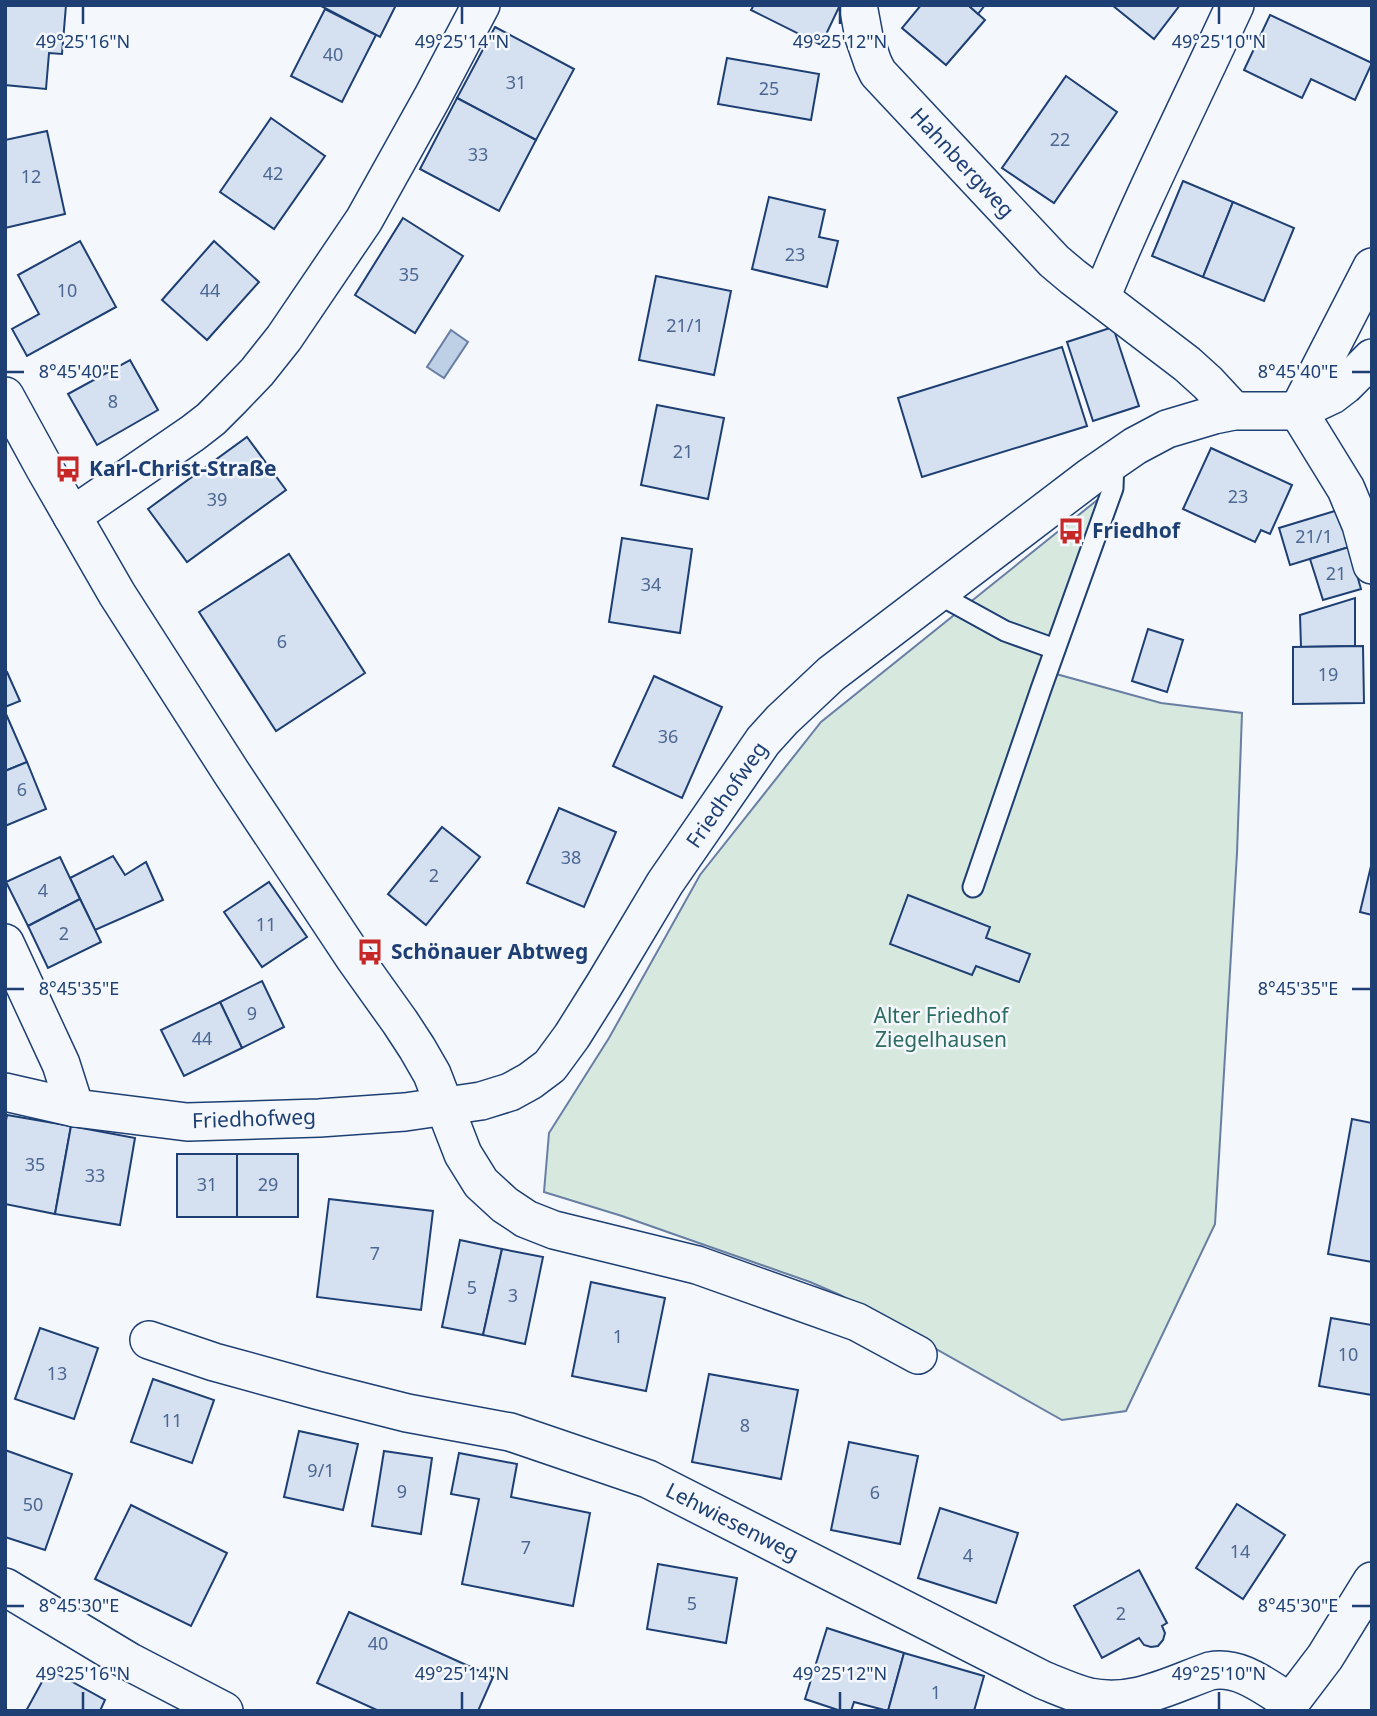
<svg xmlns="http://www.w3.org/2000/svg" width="1377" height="1716" viewBox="0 0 1377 1716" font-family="'Noto Sans',sans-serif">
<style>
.green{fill:#d7e8df;stroke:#687fa3;stroke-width:2}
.water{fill:#bed0e5;stroke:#687fa3;stroke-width:2}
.building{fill:#d5e0f0;stroke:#1d3f73;stroke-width:2}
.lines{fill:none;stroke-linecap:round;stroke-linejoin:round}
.service-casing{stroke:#1d3f73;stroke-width:23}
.minor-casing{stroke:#1d3f73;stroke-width:40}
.service{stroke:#f4f7fb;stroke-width:19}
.minor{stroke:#f4f7fb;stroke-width:37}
.ticks{fill:none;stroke:#1d3f73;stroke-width:2.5}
.labels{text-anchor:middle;stroke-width:5;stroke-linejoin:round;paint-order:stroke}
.number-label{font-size:18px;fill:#4b6792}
.street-label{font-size:21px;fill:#1d3f73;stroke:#f4f7fb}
.poi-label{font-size:21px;font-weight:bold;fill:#1d3f73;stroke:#f4f7fb;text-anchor:start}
.park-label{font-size:21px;fill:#2c6c60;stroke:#f4f7fb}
.ticks-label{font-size:18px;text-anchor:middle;fill:#1d3f73;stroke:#f4f7fb;stroke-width:5;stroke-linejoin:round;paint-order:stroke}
</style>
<rect width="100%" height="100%" fill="#f4f7fb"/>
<path class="green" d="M1101,497L1038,669L1161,703L1242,713L1237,853L1215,1224L1126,1411L1062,1420L840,1295L810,1282L622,1216L544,1192L549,1133L609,1038L700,875L821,722Z"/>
<path class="water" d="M451,330L468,342L444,378L427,367Z"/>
<g class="building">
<path d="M5,5H66L62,54L49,53L46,89L5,85Z"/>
<path d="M322,5H396L380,37L321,6Z"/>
<path d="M754,5H840L821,45L751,10Z"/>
<path d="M921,5H968L985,20L946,65L902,28Z"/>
<path d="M968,5H985L978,14Z"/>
<path d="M1112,5H1180L1154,39Z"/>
<path d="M325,9L376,35L342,102L291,76Z"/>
<path d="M1270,15L1372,63L1355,100L1311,79L1302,98L1244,70Z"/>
<path d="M495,27L574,69L536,140L457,98Z"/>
<path d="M727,58L819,74L811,120L718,104Z"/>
<path d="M1066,76L1117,112L1054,203L1002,168Z"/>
<path d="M457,98L536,140L499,211L420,169Z"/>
<path d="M271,118L325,156L274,229L220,192Z"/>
<path d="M47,131L65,214L5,228V140Z"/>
<path d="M1183,181L1233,202L1203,277L1152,256Z"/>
<path d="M769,197L825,210L819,237L838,241L827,287L752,269Z"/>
<path d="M1233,202L1294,228L1264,301L1203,277Z"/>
<path d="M403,218L463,256L415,333L355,295Z"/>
<path d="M80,241L116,307L27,356L12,329L39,314L18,275Z"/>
<path d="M214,241L259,282L207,340L162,300Z"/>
<path d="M656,276L731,291L714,375L639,360Z"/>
<path d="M1113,327L1139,406L1093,421L1067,342Z"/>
<path d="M1062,347L1087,426L922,477L898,398Z"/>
<path d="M130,360L158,410L97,445L68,394Z"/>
<path d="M657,405L724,418L708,499L641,485Z"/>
<path d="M247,437L286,490L187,562L148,509Z"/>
<path d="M1211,448L1292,485L1270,534L1261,530L1255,542L1183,509Z"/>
<path d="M1338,510L1349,547L1290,565L1279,528Z"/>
<path d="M622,538L692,549L680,633L609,622Z"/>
<path d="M1349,547L1361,589L1323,600L1310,559Z"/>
<path d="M289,554L365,673L276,731L199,612Z"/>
<path d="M1355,598V646L1301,647L1300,615Z"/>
<path d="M1148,629L1183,640L1167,692L1132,681Z"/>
<path d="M1363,646L1364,703L1293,704V647Z"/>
<path d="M7,672L20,701L5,707V673Z"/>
<path d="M654,676L722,707L682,798L613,766Z"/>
<path d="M6,714L27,762L5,771V715Z"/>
<path d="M27,762L46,809L5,826V771Z"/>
<path d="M559,808L616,832L584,907L527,883Z"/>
<path d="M442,827L480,857L426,925L388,894Z"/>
<path d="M113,856L125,875L146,862L163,900L95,930L70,878Z"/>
<path d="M60,857L80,899L28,926L6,882Z"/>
<path d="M1372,862V915L1360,912Z"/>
<path d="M269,882L307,937L262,967L224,912Z"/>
<path d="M908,895L990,927L986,938L1030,954L1019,982L976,966L972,975L890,944Z"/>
<path d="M80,899L101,942L48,968L28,926Z"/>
<path d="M262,981L284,1027L242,1048L220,1002Z"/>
<path d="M220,1002L242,1048L184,1076L161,1030Z"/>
<path d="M7,1115L71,1126L55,1214L5,1204V1125Z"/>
<path d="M1352,1119L1372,1123V1262L1328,1254Z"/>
<path d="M71,1126L135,1138L120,1225L55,1214Z"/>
<rect x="177" y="1154" width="60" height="63"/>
<rect x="237" y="1154" width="61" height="63"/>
<path d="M329,1199L433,1211L421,1310L317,1297Z"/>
<path d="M460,1240L502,1249L483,1335L442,1327Z"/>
<path d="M502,1249L543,1257L525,1344L483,1335Z"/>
<path d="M591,1282L665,1298L646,1391L572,1376Z"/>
<path d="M1331,1318L1372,1325V1395L1319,1386Z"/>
<path d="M40,1328L98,1348L74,1419L15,1399Z"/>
<path d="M709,1374L798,1390L781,1479L692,1462Z"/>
<path d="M153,1379L214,1400L192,1463L131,1442Z"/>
<path d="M299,1431L358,1444L343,1510L284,1497Z"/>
<path d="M849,1442L918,1456L900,1544L831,1530Z"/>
<path d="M5,1450L72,1474L45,1550L5,1537Z"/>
<path d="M384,1451L432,1458L421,1534L372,1526Z"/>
<path d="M459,1453L517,1464L511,1497L590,1513L573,1606L462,1584L479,1499L451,1494Z"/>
<path d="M1237,1504L1285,1535L1243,1599L1196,1568Z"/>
<path d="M131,1505L227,1553L191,1626L95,1579Z"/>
<path d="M940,1508L1018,1533L996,1603L918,1578Z"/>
<path d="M658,1564L737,1578L726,1643L647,1629Z"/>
<path d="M1139,1570L1167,1623L1162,1626L1165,1633L1163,1640L1158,1646L1151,1647L1144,1645L1139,1638L1102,1658L1074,1606Z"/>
<path d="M349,1612L493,1677L478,1711H379L317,1683Z"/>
<path d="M827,1628L904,1653L888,1711L854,1702L851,1711H841L805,1699Z"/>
<path d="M904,1653L984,1676L974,1711H888Z"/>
<path d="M49,1669L105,1700L100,1711H26Z"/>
</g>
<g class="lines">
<g class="service-casing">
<g id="service">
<path d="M936,593L1005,631L1055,649"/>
<path d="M973,887L1041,689L1113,488L1114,460"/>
</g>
</g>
<g class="minor-casing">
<g id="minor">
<path d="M858,5L864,37L873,63L878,73L1054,261L1073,277L1187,364L1208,383L1234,411"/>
<path d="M1101,298C1141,199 1190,103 1235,5"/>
<path d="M5,396L45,469L117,594L231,772L355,959L400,1022L417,1048L432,1074L463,1154L481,1183L505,1205L526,1219L554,1230L697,1265L857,1322L918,1355"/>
<path d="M1298,411L1346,489L1361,525L1372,565"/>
<path d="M1298,411L1372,267"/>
<path d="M72,516L193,433L211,419L231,399L257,372L284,338L364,220L432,98L481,5"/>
<path d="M5,943L61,1064L75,1108"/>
<path d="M5,1092L75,1108L187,1122L319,1118L405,1112L481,1101L510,1092L530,1081L550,1066L572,1036L604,985L665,883L763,741L782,720L831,674L1090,477L1135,446L1167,429L1214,415L1234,411H1298L1332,395L1345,385L1372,358"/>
<path d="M149,1340L214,1362L316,1390L407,1413L510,1432L648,1479L1043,1680C1058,1686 1073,1693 1089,1697C1134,1706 1168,1686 1210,1671C1240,1665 1265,1687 1290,1702"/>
<path d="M5,1587L130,1662L224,1711"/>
<path d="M1284,1711L1325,1657L1372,1581"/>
</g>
</g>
<use href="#service" class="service"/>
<use href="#minor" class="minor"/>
</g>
<path class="ticks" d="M83,7V24M462,7V24M840,7V24M1219,7V24M7,372H24M1352,372H1370M7,989H24M1352,989H1370M7,1606H24M1352,1606H1370M83,1692V1709M462,1692V1709M840,1692V1709M1219,1692V1709"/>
<defs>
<g id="bus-bare" transform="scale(2.1)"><path d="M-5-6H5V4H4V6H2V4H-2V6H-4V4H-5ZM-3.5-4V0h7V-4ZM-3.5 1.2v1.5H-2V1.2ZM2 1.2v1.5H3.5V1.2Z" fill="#c62828" stroke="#f4f7fb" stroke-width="2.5" paint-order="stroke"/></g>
</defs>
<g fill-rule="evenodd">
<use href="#bus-bare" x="68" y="469"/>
<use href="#bus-bare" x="1071" y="531"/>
<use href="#bus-bare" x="370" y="952"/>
</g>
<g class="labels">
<g class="number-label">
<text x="333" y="61">40</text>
<text x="516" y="89">31</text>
<text x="769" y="95">25</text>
<text x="1060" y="146">22</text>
<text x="478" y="161">33</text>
<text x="273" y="180">42</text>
<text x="31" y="183">12</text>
<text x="795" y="261">23</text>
<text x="409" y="281">35</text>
<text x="67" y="297">10</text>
<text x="210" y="297">44</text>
<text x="685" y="332">21/1</text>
<text x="113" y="408">8</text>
<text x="683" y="458">21</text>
<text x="1238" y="503">23</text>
<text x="217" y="506">39</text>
<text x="1314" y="543">21/1</text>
<text x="1336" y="580">21</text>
<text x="651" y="591">34</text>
<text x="282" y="648">6</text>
<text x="1328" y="681">19</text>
<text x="668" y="743">36</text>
<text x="22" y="796">6</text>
<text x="571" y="864">38</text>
<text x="434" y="882">2</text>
<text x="43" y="897">4</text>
<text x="266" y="931">11</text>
<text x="64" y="940">2</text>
<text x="252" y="1020">9</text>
<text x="202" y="1045">44</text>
<text x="35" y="1171">35</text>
<text x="95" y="1182">33</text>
<text x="207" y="1191">31</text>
<text x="268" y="1191">29</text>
<text x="375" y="1260">7</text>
<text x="472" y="1294">5</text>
<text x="513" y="1302">3</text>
<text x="618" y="1343">1</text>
<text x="1348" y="1361">10</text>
<text x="57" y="1380">13</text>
<text x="172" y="1427">11</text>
<text x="745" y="1432">8</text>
<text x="321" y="1477">9/1</text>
<text x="402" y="1498">9</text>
<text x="875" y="1499">6</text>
<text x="33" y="1511">50</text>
<text x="526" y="1554">7</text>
<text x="1240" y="1558">14</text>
<text x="968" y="1562">4</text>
<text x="692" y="1610">5</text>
<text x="1121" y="1620">2</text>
<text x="378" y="1650">40</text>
<text x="936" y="1699">1</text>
</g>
<g class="street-label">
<text transform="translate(962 163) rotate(47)" y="7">Hahnbergweg</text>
<text transform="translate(727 795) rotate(-55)" y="7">Friedhofweg</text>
<text transform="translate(254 1119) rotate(-2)" y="7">Friedhofweg</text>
<text transform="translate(732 1522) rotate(27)" y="7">Lehwiesenweg</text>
</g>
<g class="poi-label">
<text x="89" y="476">Karl-Christ-Straße</text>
<text x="1092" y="538">Friedhof</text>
<text x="391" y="959">Schönauer Abtweg</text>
</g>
<g class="park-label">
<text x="941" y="1023">Alter Friedhof<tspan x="941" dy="24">Ziegelhausen</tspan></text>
</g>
</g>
<g class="ticks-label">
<text x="83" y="48">49°25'16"N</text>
<text x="462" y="48">49°25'14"N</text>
<text x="840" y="48">49°25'12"N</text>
<text x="1219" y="48">49°25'10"N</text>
<text x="1298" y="378">8°45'40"E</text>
<text x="79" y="378">8°45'40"E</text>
<text x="1298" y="995">8°45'35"E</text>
<text x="79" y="995">8°45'35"E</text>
<text x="1298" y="1612">8°45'30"E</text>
<text x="79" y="1612">8°45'30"E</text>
<text x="83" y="1680">49°25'16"N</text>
<text x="462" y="1680">49°25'14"N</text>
<text x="840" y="1680">49°25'12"N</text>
<text x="1219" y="1680">49°25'10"N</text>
</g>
<rect width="1377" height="1716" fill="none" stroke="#1d3f73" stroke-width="14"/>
</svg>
